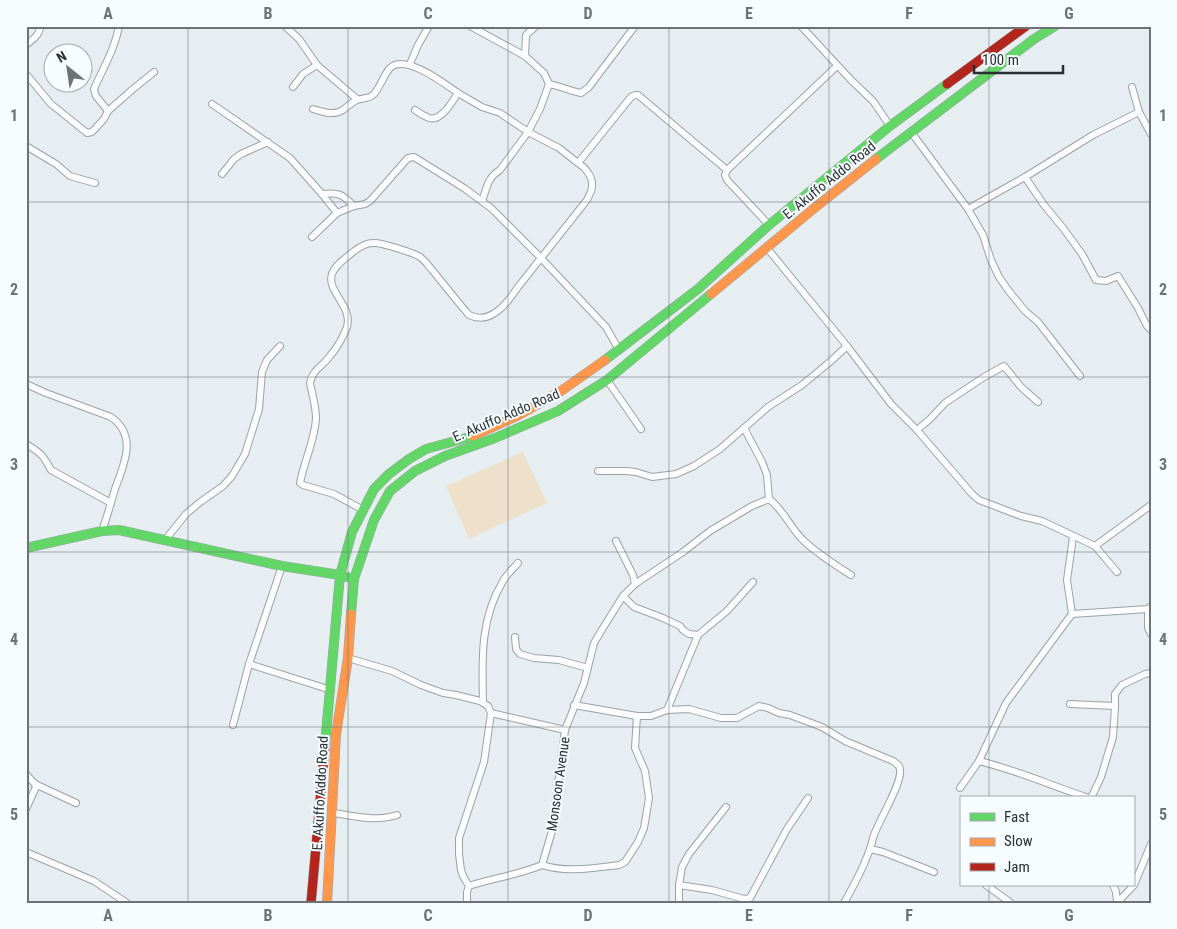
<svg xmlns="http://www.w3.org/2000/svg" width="1177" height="929" viewBox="0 0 1177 929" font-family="'Roboto Condensed',sans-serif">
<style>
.green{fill:#efe0cb}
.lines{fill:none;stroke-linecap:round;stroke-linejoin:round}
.street-casing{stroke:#9ca2a5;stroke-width:8}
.fast-casing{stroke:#9ca2a5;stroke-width:10}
.slow-casing{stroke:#9ca2a5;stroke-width:10}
.jam-casing{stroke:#9ca2a5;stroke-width:10}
.street{stroke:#fbfcfd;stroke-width:6}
.fast{stroke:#63d668;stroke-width:9}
.slow{stroke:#ff974d;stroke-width:9}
.jam{stroke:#b3261e;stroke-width:9}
.grid{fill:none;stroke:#6c7275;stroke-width:1;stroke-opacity:0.55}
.labels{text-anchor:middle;stroke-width:4;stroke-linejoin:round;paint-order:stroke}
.street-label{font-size:14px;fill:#2a3032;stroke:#f6fcff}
.neatline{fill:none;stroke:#6c7275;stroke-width:2}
.grid-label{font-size:16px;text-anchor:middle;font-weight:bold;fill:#6c7275}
</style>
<rect width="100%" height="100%" fill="#e6eef2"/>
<path class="green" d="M523,452L547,503L469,539L446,486Z"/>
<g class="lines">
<g class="street-casing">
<g id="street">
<path d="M285,26L299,39L317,65L357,99"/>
<path d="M470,26L525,56L544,73L549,84L540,109L528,132L500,170C487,178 487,188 482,201"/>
<path d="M801,26L851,80L873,101L890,126"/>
<path d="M26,45C33,39 40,35 40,26"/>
<path d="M525,56L526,35L536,26"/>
<path d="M410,64L418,45L429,26"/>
<path d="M26,74L51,104L87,133L92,132L104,119L108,111L133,89L154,72"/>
<path d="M549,84C560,86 570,91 581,93L589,87L595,79L635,26"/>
<path d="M293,87L303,74L317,65"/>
<path d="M1132,87L1139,112L1151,134"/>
<path d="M212,104L290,158L322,194C339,192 342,194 354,206L365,204L370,201L408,158L414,157L464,188L491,208L540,257L606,327L619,350"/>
<path d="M313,109C323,112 333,116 343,110C347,107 351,103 355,101C361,97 367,100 373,95C380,88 383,76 390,68C405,53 445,84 458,93"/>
<path d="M108,111L96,96L94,89C103,68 115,49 119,26"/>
<path d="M911,132L968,209L983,235L991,260L999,277L1008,290L1025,311L1038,322L1080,376"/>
<path d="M26,146L56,164L70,176L95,183"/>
<path d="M578,163L631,97L635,95H638L727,170"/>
<path d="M222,174L234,159L241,154L268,142"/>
<path d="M1025,177L1044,205L1063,228L1082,254L1096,280L1106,281L1118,276L1138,308L1147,326L1151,330"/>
<path d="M322,194L337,213"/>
<path d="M968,209L1025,177L1093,135L1139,112"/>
<path d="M769,225L727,180L725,175L727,170L837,66"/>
<path d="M312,237L337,213L354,206"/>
<path d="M767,248L847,346L891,404L917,430L972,494L979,500L1021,516L1042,521L1095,546L1151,505"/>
<path d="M607,380L641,429"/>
<path d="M26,384L46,393L111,417C138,436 124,464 115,489C111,503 107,517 102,531"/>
<path d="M744,428L762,462L767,475L769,499"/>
<path d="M917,430L930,419L945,403L984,377L1004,366L1021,387L1038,402"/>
<path d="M26,444C41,453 43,455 51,470L111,503"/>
<path d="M598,471H626L636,472L652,477L676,474L694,466L720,449L768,407L802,385L831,361L847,346"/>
<path d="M363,510L334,494L303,485L300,483C304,461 315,440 316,418C316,406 312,394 310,383C312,370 323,366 330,356C337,348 343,337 347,327C353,306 326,291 332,274C335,265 346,258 353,252C358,248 366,243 373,243C380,242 414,253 420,257C425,260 429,267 433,271C445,286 457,301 469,315C491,326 508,302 518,287L587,200C589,195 593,190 592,184C592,176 585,167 578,163L559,148L528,132L500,113L482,107L458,93C452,102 441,122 429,118C424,116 419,113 415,110"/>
<path d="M1073,537L1067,580L1072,614L1148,609L1151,606"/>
<path d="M165,540L186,514L199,503L223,486L232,476L245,454L259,409L262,372L267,360L280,346"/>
<path d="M616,541L633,575L635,584"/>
<path d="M1095,546L1117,572"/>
<path d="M623,596L634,607L663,618L680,626L683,630L689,634L698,635"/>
<path d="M1148,609V628L1151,634"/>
<path d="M515,637L516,649L520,654L534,658L559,660L588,668"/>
<path d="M348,658L392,671L421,685L443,693L456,695L480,701L488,706L491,713"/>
<path d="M249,664L331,690"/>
<path d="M483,702C482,659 480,619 503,581C507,574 513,569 518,563"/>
<path d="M1070,704L1115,706"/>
<path d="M574,705L637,716H651L667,710L689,709L721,718H737L759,706L768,708L779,713L790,715L822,727L845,741L893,761C897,764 900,765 900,770C902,784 879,820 874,835C872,841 871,848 868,854C862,871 853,887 844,903"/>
<path d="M667,710L698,635L727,611L753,582"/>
<path d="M491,713L565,730"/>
<path d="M233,725L249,664L282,566"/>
<path d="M979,761C1017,770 1052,786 1089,798"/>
<path d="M26,774L35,784L76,803"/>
<path d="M960,788L979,761L1006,703L1072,614"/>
<path d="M1091,798L1101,777L1113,737L1115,706V694L1122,685L1145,674L1151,673"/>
<path d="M26,809L36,787L35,784"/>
<path d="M333,813C355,816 376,822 397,815"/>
<path d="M870,849L883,852L934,872"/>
<path d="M26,852L94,881L127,903"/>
<path d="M542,865L552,831L565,730L584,683L594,643L603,628L623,596L635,584L683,552L710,531L752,506L769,499C784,510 790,528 804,541C818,554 835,565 851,575"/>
<path d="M542,865C567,873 594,868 619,865L625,862L638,842L644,828L649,798L645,771L635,748L637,716"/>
<path d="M679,885L712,890L744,899L750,898L787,829L808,798"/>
<path d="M986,885L1011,903"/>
<path d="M1113,885L1116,892L1117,902"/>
<path d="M469,886C493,878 518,875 542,865"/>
<path d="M467,903V892L469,886L463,876L461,870L459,854V838L484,762L491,713"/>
<path d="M679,903V885L682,867L689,854L726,807"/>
<path d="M1117,903L1134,885L1151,844"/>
</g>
</g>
<g class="fast-casing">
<g id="fast">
<path d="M876,159L1034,39L1055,26"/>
<path d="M605,360L698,289L769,225L890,126L947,84"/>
<path d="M26,548L102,531L119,530L282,566L340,575L354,579"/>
<path d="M351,614L354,579L374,520L390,491L415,471L445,456L495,438L558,411L607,380L711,294"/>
<path d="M325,745L340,575L352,532L374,489L389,474L409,459L426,449L473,436"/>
</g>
</g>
<g class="slow-casing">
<g id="slow">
<path d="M711,294L812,210L876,159"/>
<path d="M473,436L519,415L561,391L605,360"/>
<path d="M327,903L336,734L348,658L351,614"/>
</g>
</g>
<g class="jam-casing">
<g id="jam">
<path d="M947,84L1026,26"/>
<path d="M311,903L325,745"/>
</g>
</g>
<use href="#street" class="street"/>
<use href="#fast" class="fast"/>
<use href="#slow" class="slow"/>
<use href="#jam" class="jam"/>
</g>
<path class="grid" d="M188,26V903M348,26V903M508,26V903M669,26V903M829,26V903M989,26V798M26,202H1151M26,377H1151M26,552H1151M26,727H1151M989,885V903"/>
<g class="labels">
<g class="street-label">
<text transform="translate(829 180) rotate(-39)" y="5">E. Akuffo Addo Road</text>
<text transform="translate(506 415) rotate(-23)" y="5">E. Akuffo Addo Road</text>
<text transform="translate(558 784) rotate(-82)" y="5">Monsoon Avenue</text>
<text transform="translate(320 793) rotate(-87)" y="5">E. Akuffo Addo Road</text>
</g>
</g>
<rect width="1177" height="929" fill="none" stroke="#f6fcff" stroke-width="55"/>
<rect x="960" y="796" width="175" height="90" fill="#f6fcff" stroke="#a4aaad"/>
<rect x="970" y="813" width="25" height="8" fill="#63d668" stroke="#a4aaad"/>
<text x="1004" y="822" font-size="15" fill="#2a3032">Fast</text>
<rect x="970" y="838" width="25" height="8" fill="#ff974d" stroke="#a4aaad"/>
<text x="1004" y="846" font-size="15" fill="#2a3032">Slow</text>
<rect x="970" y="863" width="25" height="8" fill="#b3261e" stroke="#a4aaad"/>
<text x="1004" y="872" font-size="15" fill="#2a3032">Jam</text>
<g transform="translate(68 68) rotate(330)"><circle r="24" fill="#f6fcff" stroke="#a4aaad"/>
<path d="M0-4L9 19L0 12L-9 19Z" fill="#6c7275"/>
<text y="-8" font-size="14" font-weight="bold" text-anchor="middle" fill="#2a3032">N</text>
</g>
<path d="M974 65v8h89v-8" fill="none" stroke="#2a3032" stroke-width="2.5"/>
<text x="982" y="65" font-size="15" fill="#2a3032" stroke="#f6fcff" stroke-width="4" paint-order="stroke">100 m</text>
<rect x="28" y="28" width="1122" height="874" class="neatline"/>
<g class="grid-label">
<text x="108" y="19">A</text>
<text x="268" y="19">B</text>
<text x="428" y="19">C</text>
<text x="588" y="19">D</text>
<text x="749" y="19">E</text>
<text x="909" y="19">F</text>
<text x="1069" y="19">G</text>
<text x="14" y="121">1</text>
<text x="1163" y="121">1</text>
<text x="14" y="295">2</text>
<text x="1163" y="295">2</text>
<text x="14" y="470">3</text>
<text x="1163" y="470">3</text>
<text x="14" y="645">4</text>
<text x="1163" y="645">4</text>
<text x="14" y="820">5</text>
<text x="1163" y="820">5</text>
<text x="108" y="921">A</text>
<text x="268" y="921">B</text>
<text x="428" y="921">C</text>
<text x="588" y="921">D</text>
<text x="749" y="921">E</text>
<text x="909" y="921">F</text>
<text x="1069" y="921">G</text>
</g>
</svg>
